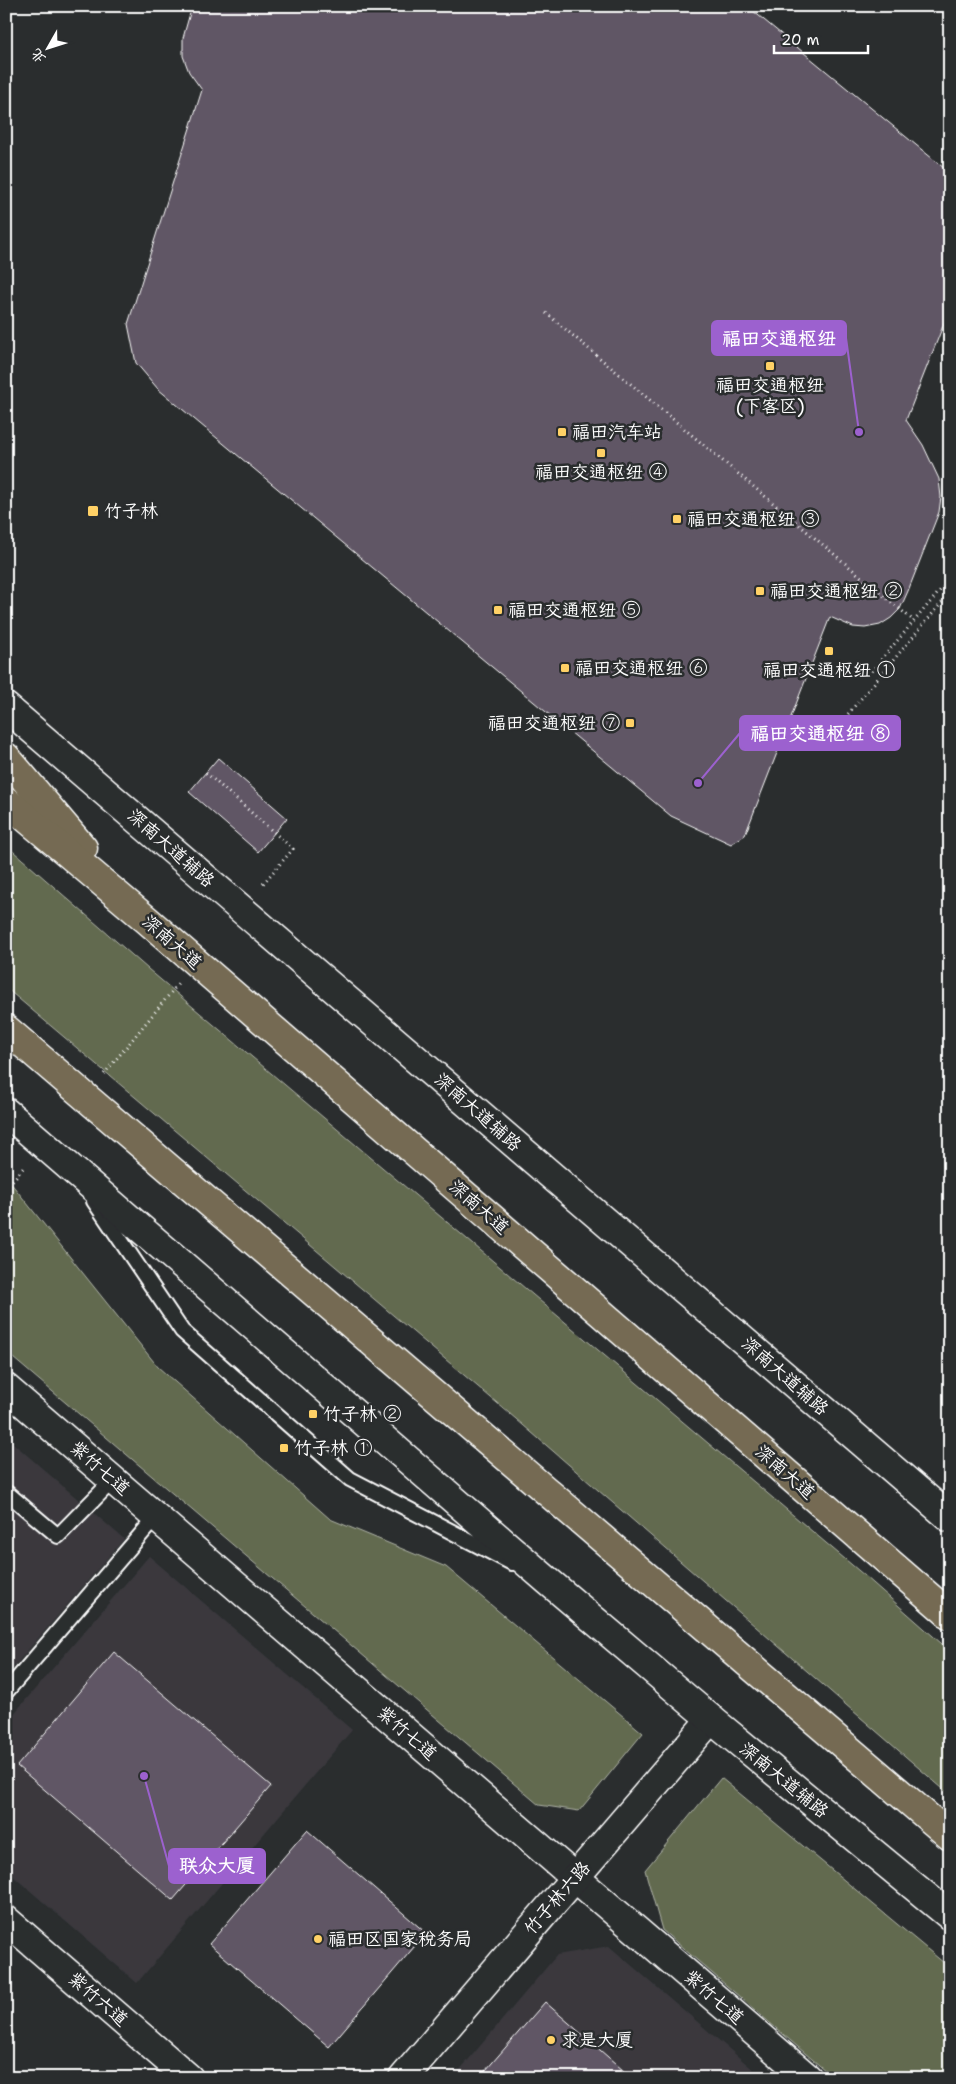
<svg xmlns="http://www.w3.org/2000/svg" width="956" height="2084" viewBox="0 0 956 2084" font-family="'Shantell Sans','LXGW WenKai TC',sans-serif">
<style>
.built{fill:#3a393e}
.green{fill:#626a50;stroke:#b0b4a8}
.building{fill:#615665;stroke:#fff}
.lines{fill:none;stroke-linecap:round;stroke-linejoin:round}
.lane-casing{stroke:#fff;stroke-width:18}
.street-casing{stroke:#fff;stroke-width:31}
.secondary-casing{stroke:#fff;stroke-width:31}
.primary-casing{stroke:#fff;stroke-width:31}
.path{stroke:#fff;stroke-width:3;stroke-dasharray:1 4;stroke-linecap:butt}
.lane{stroke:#2a2d2e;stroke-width:14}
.street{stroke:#2a2d2e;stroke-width:28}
.secondary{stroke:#2a2d2e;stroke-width:28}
.primary{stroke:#746b52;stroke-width:28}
.poi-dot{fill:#ffd166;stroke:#2a2d2e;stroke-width:2}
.labels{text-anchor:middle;stroke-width:5;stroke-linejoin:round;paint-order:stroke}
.poi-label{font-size:18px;fill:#fff;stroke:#2a2d2e;text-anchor:start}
.street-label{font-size:18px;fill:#fff;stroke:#2a2d2e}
.leader{fill:none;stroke:#9c61cf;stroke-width:2}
.callout-dot{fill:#9c61cf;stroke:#2a2d2e;stroke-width:2}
.callout{fill:#9c61cf;stroke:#9c61cf;stroke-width:2}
.callout-label{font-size:19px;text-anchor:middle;font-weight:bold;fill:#fff}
</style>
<rect width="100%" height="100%" fill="#2a2d2e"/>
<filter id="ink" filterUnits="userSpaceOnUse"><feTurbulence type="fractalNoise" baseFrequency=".02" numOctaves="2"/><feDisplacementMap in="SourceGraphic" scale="10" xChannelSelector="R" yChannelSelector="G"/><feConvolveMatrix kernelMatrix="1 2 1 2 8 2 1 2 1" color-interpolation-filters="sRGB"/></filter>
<g filter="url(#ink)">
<g class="built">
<path d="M6,1437L124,1539L6,1676Z"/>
<path d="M149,1556L352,1730L137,1983L6,1870V1723Z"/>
<path d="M609,1946L763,2078H453L557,1955Z"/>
</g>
<g class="green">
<path d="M6,845L148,969L865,1576L950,1651V1795L516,1419L6,988Z"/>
<path d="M6,1177L158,1367L330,1519L446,1567L643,1733L579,1811L539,1805L6,1352Z"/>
<path d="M721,1778L950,1968V2078H834L662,1930L645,1870Z"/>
</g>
<g class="building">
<path d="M192,6H747L950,173V308L906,420L923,445L939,479L941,497L939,512L908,591L900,609L891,618L880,625L865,628L853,627L830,617L745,835L731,844L671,816L158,389L136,363L128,324L202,90L189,72L183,56V38Z"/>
<path d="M218,758L287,818L258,852L189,792Z"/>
<path d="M114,1652L271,1786L173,1900L17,1766Z"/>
<path d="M307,1830L426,1933L329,2047L209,1944Z"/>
<path d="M545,2002L632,2078H479Z"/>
</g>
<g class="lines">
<g class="lane-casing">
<g id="lane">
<path d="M94,1201L182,1331L350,1479L512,1563"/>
<path d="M6,1492L58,1536L113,1480"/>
<path d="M6,1692L156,1517"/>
</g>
</g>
<g class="street-casing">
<g id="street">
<path d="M6,1388L808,2078"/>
<path d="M6,1920L189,2078"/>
<path d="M403,2078L711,1719"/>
</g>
</g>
<g class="secondary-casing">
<g id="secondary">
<path d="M6,707L950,1518"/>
<path d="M6,1112L548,1581L711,1719L950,1916"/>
</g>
</g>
<g class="primary-casing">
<g id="primary">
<path d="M6,757L83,848"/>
<path d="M6,801L147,920L950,1615"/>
<path d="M6,1029L950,1836"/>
</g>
</g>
<g class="path">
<path d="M546,313L914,621"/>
<path d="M868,675L950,579"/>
<path d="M848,714L950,593"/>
<path d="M206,773L293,849L261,886"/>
<path d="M104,1074L178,984"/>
<path d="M6,1188L25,1166"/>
</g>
<use href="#lane" class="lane"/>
<use href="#street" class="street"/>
<use href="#secondary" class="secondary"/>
<use href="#primary" class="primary"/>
</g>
</g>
<g class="poi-dot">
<rect x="765" y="361" width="10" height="10" rx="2.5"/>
<rect x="557" y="427" width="10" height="10" rx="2.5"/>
<rect x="596" y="448" width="10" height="10" rx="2.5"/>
<rect x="87" y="505" width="12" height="12" rx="2.5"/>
<rect x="672" y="514" width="10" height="10" rx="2.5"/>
<rect x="755" y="586" width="10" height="10" rx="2.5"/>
<rect x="493" y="605" width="10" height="10" rx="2.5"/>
<rect x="824" y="646" width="10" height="10" rx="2.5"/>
<rect x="560" y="663" width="10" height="10" rx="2.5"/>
<rect x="625" y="718" width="10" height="10" rx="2.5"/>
<rect x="308" y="1409" width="10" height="10" rx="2.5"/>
<rect x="279" y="1443" width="10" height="10" rx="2.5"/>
<circle cx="318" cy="1939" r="5"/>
<circle cx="551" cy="2040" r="5"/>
</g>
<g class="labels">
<g class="poi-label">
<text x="770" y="391" text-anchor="middle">福田交通枢纽<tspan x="770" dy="21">(下客区)</tspan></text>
<text x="572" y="438">福田汽车站</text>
<text x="601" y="478" text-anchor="middle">福田交通枢纽 ④</text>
<text x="104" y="517">竹子林</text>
<text x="687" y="525">福田交通枢纽 ③</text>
<text x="770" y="597">福田交通枢纽 ②</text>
<text x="508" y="616">福田交通枢纽 ⑤</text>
<text x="575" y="674">福田交通枢纽 ⑥</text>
<text x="829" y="676" text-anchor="middle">福田交通枢纽 ①</text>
<text x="620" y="729" text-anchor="end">福田交通枢纽 ⑦</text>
<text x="323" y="1420">竹子林 ②</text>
<text x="294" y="1454">竹子林 ①</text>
<text x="328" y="1945">福田区国家税务局</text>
<text x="561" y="2046">求是大厦</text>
</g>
<g class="street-label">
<text transform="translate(171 848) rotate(41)" y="6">深南大道辅路</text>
<text transform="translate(172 942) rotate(41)" y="6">深南大道</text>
<text transform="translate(478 1112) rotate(41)" y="6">深南大道辅路</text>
<text transform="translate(479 1207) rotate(41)" y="6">深南大道</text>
<text transform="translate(785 1376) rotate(41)" y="6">深南大道辅路</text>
<text transform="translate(100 1468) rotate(41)" y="6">紫竹七道</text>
<text transform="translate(785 1472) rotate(41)" y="6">深南大道</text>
<text transform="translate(407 1733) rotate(41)" y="6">紫竹七道</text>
<text transform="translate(784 1780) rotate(39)" y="6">深南大道辅路</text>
<text transform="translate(557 1898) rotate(-49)" y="6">竹子林六路</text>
<text transform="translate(714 1997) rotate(41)" y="6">紫竹七道</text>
<text transform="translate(98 1999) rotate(41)" y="6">紫竹六道</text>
</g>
</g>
<path class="leader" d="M859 432L846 338M698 783L740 733M144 1776L169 1866"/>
<g class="callout-dot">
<circle cx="859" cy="432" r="5"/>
<circle cx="698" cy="783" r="5"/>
<circle cx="144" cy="1776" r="5"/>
</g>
<g class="callout">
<rect x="712" y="321" width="134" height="34" rx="5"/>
<rect x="740" y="716" width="160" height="34" rx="5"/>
<rect x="169" y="1849" width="96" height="34" rx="5"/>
</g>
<g class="callout-label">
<text x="779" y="345">福田交通枢纽</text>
<text x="820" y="740">福田交通枢纽 ⑧</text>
<text x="217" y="1872">联众大厦</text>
</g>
<rect width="956" height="2084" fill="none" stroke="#2a2d2e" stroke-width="25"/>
<rect x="12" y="12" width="931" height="2059" fill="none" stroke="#fff" stroke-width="2" filter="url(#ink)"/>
<g transform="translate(48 48) rotate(231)" stroke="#2a2d2e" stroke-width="4" paint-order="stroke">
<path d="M0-4L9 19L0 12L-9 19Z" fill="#ffffff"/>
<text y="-8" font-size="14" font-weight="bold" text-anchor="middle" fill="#ffffff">北</text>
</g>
<path d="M774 45v8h94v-8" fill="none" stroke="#ffffff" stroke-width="2.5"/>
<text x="781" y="45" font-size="15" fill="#ffffff" stroke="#2a2d2e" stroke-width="4" paint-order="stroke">20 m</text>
</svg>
